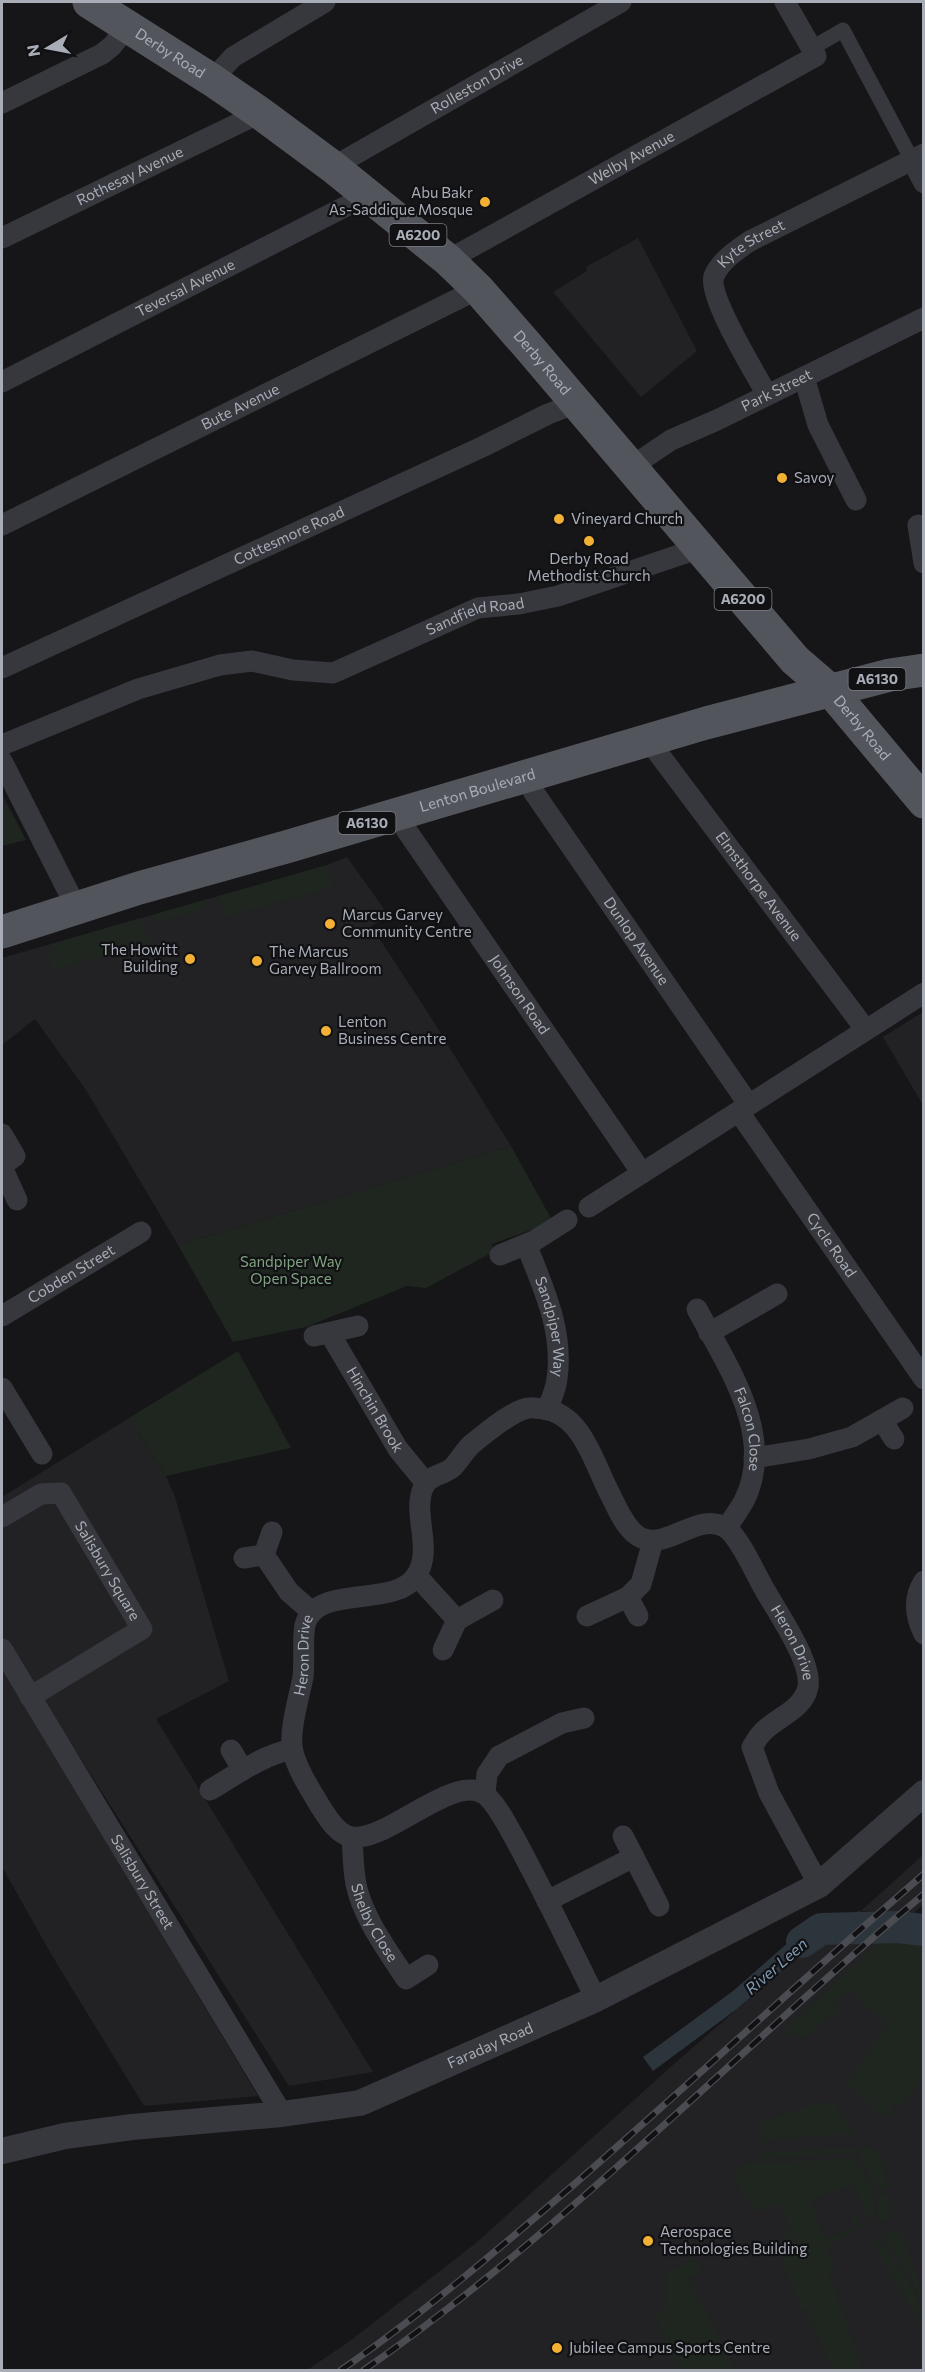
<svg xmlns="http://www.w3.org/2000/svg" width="925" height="2372" viewBox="0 0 925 2372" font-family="Commissioner,sans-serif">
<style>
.built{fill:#222225}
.green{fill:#1e261f}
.water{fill:#2c353c}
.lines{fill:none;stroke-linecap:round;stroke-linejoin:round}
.river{stroke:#2c353c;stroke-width:32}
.pedestrian{stroke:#37383d;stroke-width:15}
.minor{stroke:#37383d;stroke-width:21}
.tertiary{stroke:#37383d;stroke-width:26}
.primary{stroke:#53555c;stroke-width:33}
.rail-casing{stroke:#4a4c52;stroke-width:7}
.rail{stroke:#111113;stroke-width:4.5;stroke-dasharray:14;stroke-linecap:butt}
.poi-dot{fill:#f2b134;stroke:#111113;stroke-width:2}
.labels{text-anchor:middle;stroke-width:4.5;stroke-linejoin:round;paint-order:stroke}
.shield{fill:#111113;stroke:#7b7e86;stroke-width:1.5}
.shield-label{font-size:14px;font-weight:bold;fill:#a8adb8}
.street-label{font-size:15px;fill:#a8adb8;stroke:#111113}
.poi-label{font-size:15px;fill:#a8adb8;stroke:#111113;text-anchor:start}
.park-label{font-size:15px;fill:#7fa381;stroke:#111113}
.water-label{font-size:16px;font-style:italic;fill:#7f9bb3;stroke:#111113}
</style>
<rect width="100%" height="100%" fill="#161618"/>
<g class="built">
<path d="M638,238L697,351L641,397L553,292L587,271L586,267Z"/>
<path d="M347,857L389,916L371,926L423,1005L511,1146L178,1245L86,1090L35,1019L2,1045V958L327,865Z"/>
<path d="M923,1012V1105L883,1037Z"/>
<path d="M129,1418L166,1476L175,1497L229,1681L156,1719L373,2072L289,2086L44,1701L28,1711L258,2096L144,2106L54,1959L2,1867V1497Z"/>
<path d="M923,1855V1905L913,1913L861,1911Z"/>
<path d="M826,1940L923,1941V2370H307L350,2341L476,2243L676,2062L815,1942Z"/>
</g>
<g class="green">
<path d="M2,794L26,840L2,846Z"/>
<path d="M327,865L333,887L225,917L219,896Z"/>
<path d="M208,899L207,906L202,910L158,922L152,915Z"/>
<path d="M140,918L145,933L153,941L52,970L49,953L55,951L52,944Z"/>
<path d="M511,1146L553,1222L492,1244L493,1252L426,1288L407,1286L306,1327L233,1342L178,1245Z"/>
<path d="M238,1351L291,1448L166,1476L129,1418Z"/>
<path d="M882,1940L924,1941L923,2080L918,2084L901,2105L896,2102L889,2116L886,2118L847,2085L887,2024L860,2003L863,1999L851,1990L833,2001L841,2010L803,2038L798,2034L793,2039L784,2030Z"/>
<path d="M832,2100L852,2130L851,2134L762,2140L758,2124L815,2103L824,2104Z"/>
<path d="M856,2147V2153L762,2158V2153Z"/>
<path d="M861,2147L870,2149L882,2157L887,2188L877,2189L861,2161Z"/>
<path d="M855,2158L874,2191V2221L866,2213L853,2185L811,2200L823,2239L854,2229L851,2216L855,2215L865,2229L862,2227L827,2247L835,2270L829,2273L863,2370H833L806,2310L802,2311L774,2240L791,2233L780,2204L761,2211L747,2202L733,2174L747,2164Z"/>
<path d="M888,2192C892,2206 896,2219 878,2222L879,2196Z"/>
<path d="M893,2230L902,2234L923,2294V2305L911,2278L881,2235Z"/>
<path d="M880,2240C897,2268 924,2293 923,2327L873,2244Z"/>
<path d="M695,2258L702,2270L688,2278L736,2370H680L655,2318L667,2304L666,2273Z"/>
</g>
<g class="water">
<path d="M861,1911L826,1940L815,1942L737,2009L653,2071L643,2057L733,1991L798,1934L826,1918Z"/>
<path d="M913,1913L923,1922V1938L882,1940Z"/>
</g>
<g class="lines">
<path class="river" d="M802,1942L821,1929L897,1927L924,1930"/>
<path class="pedestrian" d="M812,48L843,30L912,160"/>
<g class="minor">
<path d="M212,80L233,57L325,2"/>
<path d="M2,103L102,54L112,46L128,26"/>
<path d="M912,160L924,183"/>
<path id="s1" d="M333,167L621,2"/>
<path id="s2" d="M2,238L260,113"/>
<path id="s3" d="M448,260L816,56L785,2"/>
<path d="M804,377L818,425L856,500"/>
<path id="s4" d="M2,382L368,195"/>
<path id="s5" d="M767,395C756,374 707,296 714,276C721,260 737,250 750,241L924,154"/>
<path id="s6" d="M631,467L671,440L717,420L924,318"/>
<path id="s7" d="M2,525L478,289"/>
<path d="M918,525L924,563"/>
<path id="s8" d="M2,668L482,447L548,414L577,403"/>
<path id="s9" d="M649,741L866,1030"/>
<path id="s10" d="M2,745L138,689L220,665L252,661L293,670L333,673L478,608L519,604L558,596L700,548"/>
<path d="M2,761L70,895L74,908"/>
<path id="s11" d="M528,776L533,791L749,1105"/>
<path id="s12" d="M400,813L405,828L642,1173"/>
<path id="s13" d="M739,1112L924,1379"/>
<path d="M2,1134L15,1156L2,1165"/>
<path d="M2,1167L17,1200"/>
<path d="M589,1207L924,993"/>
<path id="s14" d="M526,1244C543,1287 564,1331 557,1379C556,1389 551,1400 547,1410"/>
<path d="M500,1255L534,1241L567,1220"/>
<path id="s15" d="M697,1309C726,1364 777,1436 744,1501C739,1510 732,1519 727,1528"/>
<path id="s16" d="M2,1316L141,1232"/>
<path d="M709,1333L777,1294"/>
<path id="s17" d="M330,1334L398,1449L425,1482"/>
<path d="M314,1336L358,1326"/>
<path d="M2,1388L42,1454"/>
<path d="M882,1420L894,1439"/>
<path d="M754,1458L809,1449L852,1437L903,1408"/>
<path id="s18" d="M2,1517L41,1494L61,1493L142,1629L30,1697"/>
<path d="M272,1532L264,1555L289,1592L312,1612"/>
<path d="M244,1558L264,1555"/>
<path d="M417,1576L457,1620"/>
<path d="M924,1581C913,1598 915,1616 924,1634"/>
<path d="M628,1597L638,1616"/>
<path d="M587,1616L628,1597L641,1584L653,1541"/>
<path id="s19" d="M2,1649L282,2114"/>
<path d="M443,1650L457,1620L493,1600"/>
<path d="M231,1750L243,1770"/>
<path d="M210,1790C237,1774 261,1756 292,1749"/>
<path d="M485,1794L487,1774L499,1756L562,1723L584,1718"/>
<path d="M623,1836L659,1906"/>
<path id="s20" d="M352,1837C353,1852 353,1869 356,1884C363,1918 387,1949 406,1979L428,1965"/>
<path d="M547,1901L634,1857"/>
<path id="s21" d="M596,1999C569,1945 543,1890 514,1837C507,1825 495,1801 484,1794C453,1773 386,1843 351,1837C337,1834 327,1817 320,1806C310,1789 298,1771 293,1752C288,1733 299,1698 303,1677C305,1660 302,1641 305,1625C315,1583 395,1609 416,1576C434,1549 412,1516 423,1488C429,1474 443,1476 453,1467C460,1460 464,1451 472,1444C486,1433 512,1410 529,1408C534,1407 539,1409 544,1409C583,1415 594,1464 610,1494C617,1508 623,1523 634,1533C662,1558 696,1509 726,1528C739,1536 757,1577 766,1592C776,1609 787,1626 796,1644C802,1655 810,1674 808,1687C803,1711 774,1718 761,1734C757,1738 755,1743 752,1747L769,1793L819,1885"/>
</g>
<path class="tertiary" id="s22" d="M2,2151L65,2136L132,2127L282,2114L360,2103L596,1999L819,1885L924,1793"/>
<g class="primary">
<path id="s23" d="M89,2L212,80L260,113L333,167L448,260L478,289L527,345L795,660L831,691L924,802"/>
<path id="s24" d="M2,932L139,888L286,847L706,723L890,675L924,670"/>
</g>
<g class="rail-casing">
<g id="rail">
<path d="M341,2370C424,2313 501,2247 578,2181C694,2080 807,1975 924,1874"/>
<path d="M364,2370C566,2230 736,2051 924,1894"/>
</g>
</g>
<use href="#rail" class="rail"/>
</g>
<g class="poi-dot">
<circle cx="485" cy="202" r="6"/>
<circle cx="782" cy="478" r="6"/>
<circle cx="559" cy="519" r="6"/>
<circle cx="589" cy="541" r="6"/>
<circle cx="330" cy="924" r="6"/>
<circle cx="190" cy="959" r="6"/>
<circle cx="257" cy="961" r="6"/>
<circle cx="326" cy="1031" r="6"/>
<circle cx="648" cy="2241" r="6"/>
<circle cx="557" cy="2348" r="6"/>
</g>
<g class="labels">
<g class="shield">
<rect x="389.5" y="224" width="57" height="22" rx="4.5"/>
<rect x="714.5" y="588" width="57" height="22" rx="4.5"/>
<rect x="848.5" y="668" width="57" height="22" rx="4.5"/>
<rect x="338.5" y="812" width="57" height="22" rx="4.5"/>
</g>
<g class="shield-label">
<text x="418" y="240">A6200</text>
<text x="743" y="604">A6200</text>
<text x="877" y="684">A6130</text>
<text x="367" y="828">A6130</text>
</g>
<g class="street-label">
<text dy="5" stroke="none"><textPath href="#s23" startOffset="96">Derby Road</textPath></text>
<text dy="5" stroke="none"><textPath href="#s1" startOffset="166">Rolleston Drive</textPath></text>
<text dy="5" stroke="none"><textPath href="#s3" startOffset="210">Welby Avenue</textPath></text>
<text dy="5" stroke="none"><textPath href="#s2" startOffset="142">Rothesay Avenue</textPath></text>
<text dy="5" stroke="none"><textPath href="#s5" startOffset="182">Kyte Street</textPath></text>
<text dy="5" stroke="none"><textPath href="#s4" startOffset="206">Teversal Avenue</textPath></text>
<text dy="5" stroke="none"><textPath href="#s23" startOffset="582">Derby Road</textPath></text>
<text dy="5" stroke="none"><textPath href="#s6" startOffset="165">Park Street</textPath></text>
<text dy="5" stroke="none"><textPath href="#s7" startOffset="266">Bute Avenue</textPath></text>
<text dy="5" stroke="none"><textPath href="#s8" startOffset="316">Cottesmore Road</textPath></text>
<text dy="5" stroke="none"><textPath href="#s10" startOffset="501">Sandfield Road</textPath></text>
<text dy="5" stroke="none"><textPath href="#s23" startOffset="1068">Derby Road</textPath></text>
<text dy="5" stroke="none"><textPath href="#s24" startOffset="496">Lenton Boulevard</textPath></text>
<text dy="5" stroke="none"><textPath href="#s9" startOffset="182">Elmsthorpe Avenue</textPath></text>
<text dy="5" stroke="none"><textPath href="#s11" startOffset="198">Dunlop Avenue</textPath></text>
<text dy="5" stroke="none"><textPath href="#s12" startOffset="218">Johnson Road</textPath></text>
<text dy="5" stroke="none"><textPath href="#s13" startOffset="162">Cycle Road</textPath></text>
<text dy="5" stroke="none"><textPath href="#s16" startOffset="81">Cobden Street</textPath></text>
<text dy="5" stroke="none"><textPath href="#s14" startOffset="87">Sandpiper Way</textPath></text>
<text dy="5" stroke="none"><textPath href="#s17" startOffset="88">Hinchin Brook</textPath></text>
<text dy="5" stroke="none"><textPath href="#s15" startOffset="132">Falcon Close</textPath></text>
<text dy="5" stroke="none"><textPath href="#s18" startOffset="156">Salisbury Square</textPath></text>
<text dy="5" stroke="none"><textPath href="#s21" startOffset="1370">Heron Drive</textPath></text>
<text dy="5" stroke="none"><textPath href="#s21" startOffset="582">Heron Drive</textPath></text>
<text dy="5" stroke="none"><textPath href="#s19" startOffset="272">Salisbury Street</textPath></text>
<text dy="5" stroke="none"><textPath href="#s20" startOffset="90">Shelby Close</textPath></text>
<text dy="5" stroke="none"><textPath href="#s22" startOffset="504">Faraday Road</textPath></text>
</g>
<g class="poi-label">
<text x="473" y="198" text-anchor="end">Abu Bakr<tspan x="473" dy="17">As-Saddique Mosque</tspan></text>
<text x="794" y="483">Savoy</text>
<text x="571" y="524">Vineyard Church</text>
<text x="589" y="564" text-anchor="middle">Derby Road<tspan x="589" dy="17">Methodist Church</tspan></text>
<text x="342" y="920">Marcus Garvey<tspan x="342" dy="17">Community Centre</tspan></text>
<text x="178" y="955" text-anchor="end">The Howitt<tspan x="178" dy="17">Building</tspan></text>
<text x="269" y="957">The Marcus<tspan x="269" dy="17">Garvey Ballroom</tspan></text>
<text x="338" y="1027">Lenton<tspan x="338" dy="17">Business Centre</tspan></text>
<text x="660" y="2237">Aerospace<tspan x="660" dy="17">Technologies Building</tspan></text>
<text x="569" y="2353">Jubilee Campus Sports Centre</text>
</g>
<g class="park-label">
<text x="291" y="1267">Sandpiper Way<tspan x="291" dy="17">Open Space</tspan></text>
</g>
<g class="water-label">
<text transform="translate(776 1966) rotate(-41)" y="6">River Leen</text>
</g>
</g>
<rect width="925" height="2372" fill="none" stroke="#a8adb8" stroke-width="6"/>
<g transform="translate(48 48) rotate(260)" stroke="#111113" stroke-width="4.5" paint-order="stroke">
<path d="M0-4.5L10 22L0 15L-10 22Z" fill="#a8adb8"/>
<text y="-9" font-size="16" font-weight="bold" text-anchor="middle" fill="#a8adb8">N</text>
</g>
</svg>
